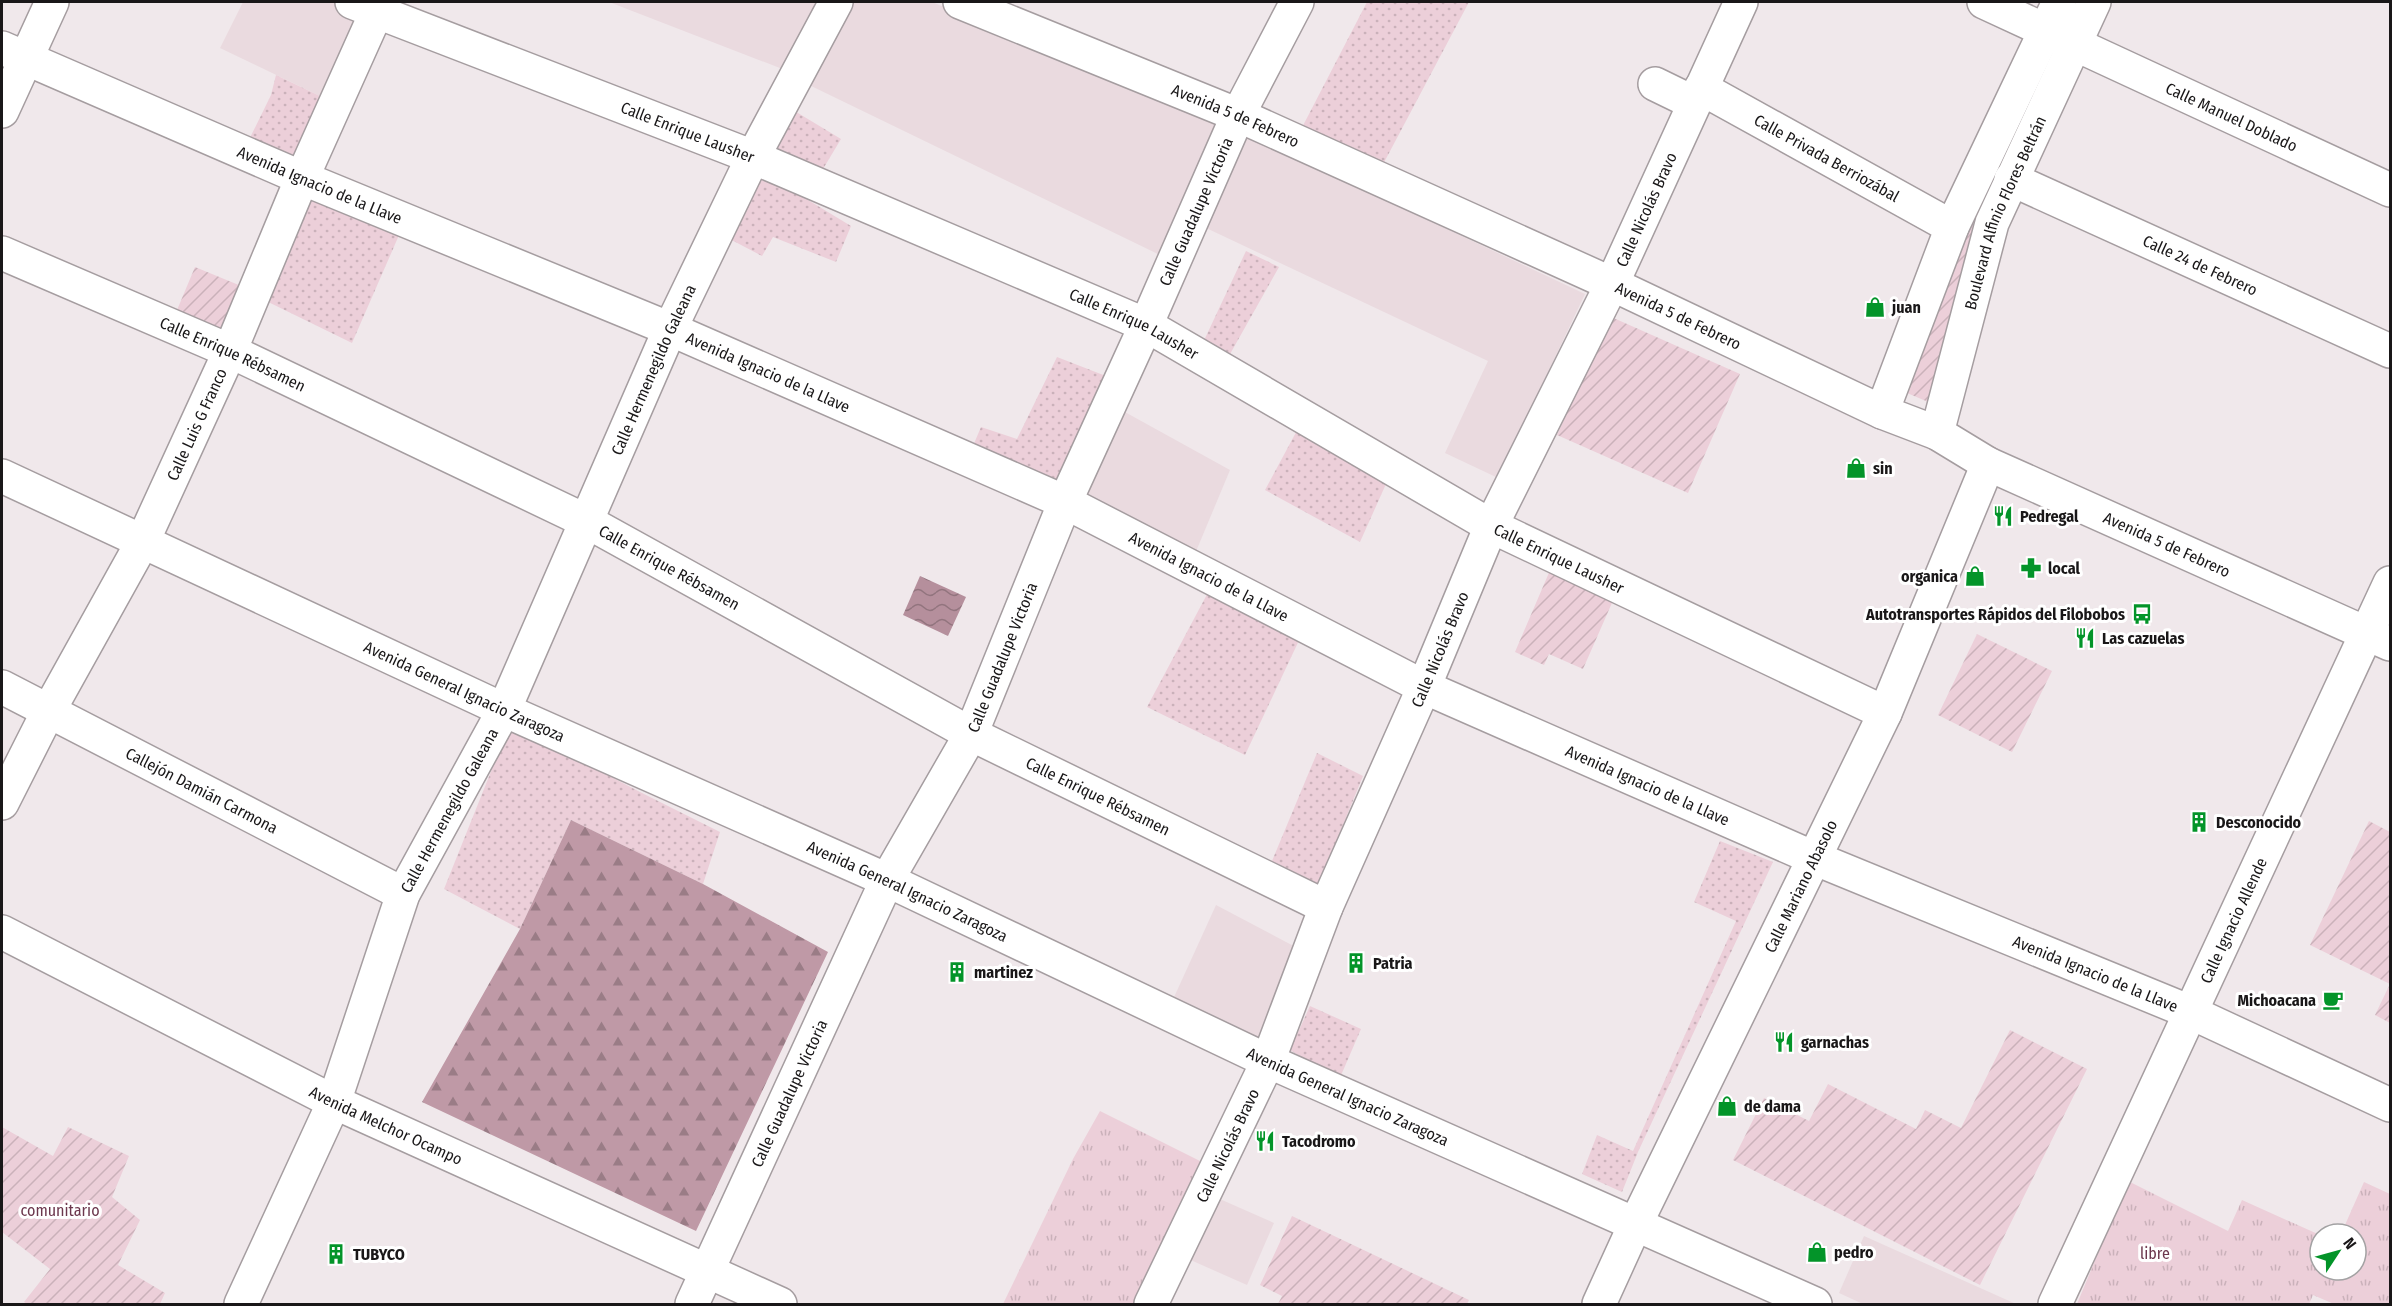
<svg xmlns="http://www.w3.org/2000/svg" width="2392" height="1306" viewBox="0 0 2392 1306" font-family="'Fira Sans Condensed',sans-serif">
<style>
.built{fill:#eadadf}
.grass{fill:url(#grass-dots)}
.forest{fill:url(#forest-firs)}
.park{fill:url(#park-tufts)}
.garden{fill:url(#garden-furrows)}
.water{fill:url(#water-waves)}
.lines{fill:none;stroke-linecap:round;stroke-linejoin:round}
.minor-casing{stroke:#a59da0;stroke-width:36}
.minor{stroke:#fff;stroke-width:33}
.labels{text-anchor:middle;stroke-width:6;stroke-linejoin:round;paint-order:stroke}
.street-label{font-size:16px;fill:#191718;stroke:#fff}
.poi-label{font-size:16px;font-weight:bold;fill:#191718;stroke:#fff;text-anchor:start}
.park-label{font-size:16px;fill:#6c374d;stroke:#fff}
</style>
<defs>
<pattern id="grass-dots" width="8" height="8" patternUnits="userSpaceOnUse" patternTransform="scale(1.5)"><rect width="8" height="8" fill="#eccfd9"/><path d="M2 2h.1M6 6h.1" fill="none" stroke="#cab1ba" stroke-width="1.8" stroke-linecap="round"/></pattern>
<pattern id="forest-firs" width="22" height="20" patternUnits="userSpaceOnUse" patternTransform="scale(1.5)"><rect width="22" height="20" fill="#bf99a6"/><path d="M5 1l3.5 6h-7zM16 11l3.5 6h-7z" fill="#9a7c86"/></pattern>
<pattern id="park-tufts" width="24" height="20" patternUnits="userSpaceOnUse" patternTransform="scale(1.5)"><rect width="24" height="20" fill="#eccfd9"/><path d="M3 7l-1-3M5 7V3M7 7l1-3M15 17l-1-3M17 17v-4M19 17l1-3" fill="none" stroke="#cab1ba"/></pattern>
<pattern id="garden-furrows" width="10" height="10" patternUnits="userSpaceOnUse" patternTransform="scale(1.5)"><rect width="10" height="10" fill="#eccfd9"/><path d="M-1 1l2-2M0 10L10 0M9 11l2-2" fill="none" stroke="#cab1ba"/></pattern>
<pattern id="water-waves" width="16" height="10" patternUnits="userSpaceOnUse" patternTransform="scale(1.5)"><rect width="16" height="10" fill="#b58f9c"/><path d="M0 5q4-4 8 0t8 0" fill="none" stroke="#92747e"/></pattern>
</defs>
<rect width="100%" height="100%" fill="#f0e8eb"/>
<g class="built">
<path d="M243,2H335L364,15L324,98L220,48Z"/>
<path d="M609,2H824L785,70Z"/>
<path d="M847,2H932L1221,123L1162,256L805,83Z"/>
<path d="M1247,135L1585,294L1498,478L1445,453L1488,361L1204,227Z"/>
<path d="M1114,406L1230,470L1192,561L1073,499Z"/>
<path d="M1216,905L1303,951L1262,1053L1170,1006Z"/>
<path d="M1213,1196L1274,1223L1247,1285L1186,1258Z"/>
<path d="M1864,1236L2016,1304H1863L1839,1293Z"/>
</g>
<g class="grass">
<path d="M1367,2H1469L1380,170L1295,141Z"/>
<path d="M276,75L324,98L296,167L245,148L271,95Z"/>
<path d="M788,107L841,139L817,179L762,157Z"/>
<path d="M755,168L851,226L836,262L773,237L762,256L724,236Z"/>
<path d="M306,186L403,226L352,343L260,298Z"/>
<path d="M1246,251L1279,267L1225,363L1200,349Z"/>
<path d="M1057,357L1111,378L1056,485L970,453L981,427L1017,439Z"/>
<path d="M1301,423L1390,475L1360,542L1265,490Z"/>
<path d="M1212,585L1302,634L1245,755L1147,707Z"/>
<path d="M510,724L640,792L720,832L703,884L571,820L520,929L444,889Z"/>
<path d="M1317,753L1363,776L1314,896L1267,873Z"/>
<path d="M1720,841L1773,862L1638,1152L1622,1192L1582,1174L1597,1135L1633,1151L1736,921L1694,902Z"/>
<path d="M1310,1006L1361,1029L1339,1080L1290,1050Z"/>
</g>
<path class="forest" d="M571,820L703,884L828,952L696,1231L422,1102L520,929Z"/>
<g class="park">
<path d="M1100,1111L1212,1167L1143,1304H1003L1073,1159Z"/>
<path d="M2128,1181L2228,1231L2242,1200L2320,1235V1270H2356V1234H2341L2364,1182L2390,1194V1304H2334L2313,1295L2309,1304H2077Z"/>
</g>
<g class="garden">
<path d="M2067,2H2083L1940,407L1900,390L1954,243Z"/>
<path d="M195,267L246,288L223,343L172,322Z"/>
<path d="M1609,316L1740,374L1688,493L1557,435Z"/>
<path d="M1551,568L1615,596L1583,669L1549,654L1544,665L1515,652Z"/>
<path d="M1977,634L2052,671L2012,752L1938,715Z"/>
<path d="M2369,821L2390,832V984L2310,945Z"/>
<path d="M2390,984V1023L2375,1015Z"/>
<path d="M2010,1030L2087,1069L1980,1285L1733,1160L1764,1098L1809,1121L1828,1084L1916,1129L1925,1110L1961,1128Z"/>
<path d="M2,1127L53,1156L68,1127L129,1156L112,1197L140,1220L118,1265L165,1293L160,1304H27L24,1302L50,1269L2,1232Z"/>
<path d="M1292,1216L1469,1300L1467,1304H1278L1282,1296L1260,1285Z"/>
</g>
<path class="water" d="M920,576L966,597L948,636L903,615Z"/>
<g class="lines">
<g class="minor-casing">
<g id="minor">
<path id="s1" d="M352,2L753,157L1146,325L1491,526L1885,713"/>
<path id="s2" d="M960,2L1238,115L1612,284L1882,412L1937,433L1988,464L2390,644"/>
<path id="s3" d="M1984,2L2390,190"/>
<path id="s4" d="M2,48L302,178L670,329L1065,502L1424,687L1814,858L2190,1012L2390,1105"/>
<path d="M1655,84L1694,103"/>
<path id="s5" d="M1701,88L1952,227"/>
<path d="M2,111L52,2"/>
<path id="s6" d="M2011,179L2390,351"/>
<path id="s7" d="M2,253L230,351L586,521L971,734L1326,907"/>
<path d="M1882,412L1952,227L2059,2"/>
<path id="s8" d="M1937,433L1992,223L2094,2"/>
<path id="s9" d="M2,476L504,710L887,880L1268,1061L1815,1304"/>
<path id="s10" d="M2,687L403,894"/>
<path id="s11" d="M2,803L48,712L142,543L230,351L302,178L381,2"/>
<path id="s12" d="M2,932L334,1102L780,1304"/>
<path id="s13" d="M241,1304L334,1102L403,894L504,710L670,329L753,157L836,2"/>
<path id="s14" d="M692,1304L887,880L971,734L1065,502L1146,325L1238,115L1297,2"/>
<path id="s15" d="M1151,1304L1268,1061L1326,907L1424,687L1491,526L1612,284L1741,2"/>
<path id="s16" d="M1599,1304L1635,1225L1885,713L1988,464"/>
<path id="s17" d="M2055,1304L2390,583"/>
</g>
</g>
<use href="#minor" class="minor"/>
</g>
<defs>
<g id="shop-bare" transform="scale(1.62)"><path d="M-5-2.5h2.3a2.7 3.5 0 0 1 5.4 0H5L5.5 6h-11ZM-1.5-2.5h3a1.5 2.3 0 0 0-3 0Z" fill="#039429" stroke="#fff" stroke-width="2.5" paint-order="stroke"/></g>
<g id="restaurant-bare" transform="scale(1.62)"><path d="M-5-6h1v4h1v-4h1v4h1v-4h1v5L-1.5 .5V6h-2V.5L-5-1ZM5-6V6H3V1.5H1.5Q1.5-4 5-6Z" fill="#039429" stroke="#fff" stroke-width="2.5" paint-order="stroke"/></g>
<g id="pharmacy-bare" transform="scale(1.62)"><path d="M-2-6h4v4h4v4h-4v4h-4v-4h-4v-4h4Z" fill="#039429" stroke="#fff" stroke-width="2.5" paint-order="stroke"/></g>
<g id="bus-bare" transform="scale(1.62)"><path d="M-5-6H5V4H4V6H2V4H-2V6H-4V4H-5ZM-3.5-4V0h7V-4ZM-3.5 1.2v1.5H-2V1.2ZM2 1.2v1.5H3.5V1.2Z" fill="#039429" stroke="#fff" stroke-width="2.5" paint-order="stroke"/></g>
<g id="building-bare" transform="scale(1.62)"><path d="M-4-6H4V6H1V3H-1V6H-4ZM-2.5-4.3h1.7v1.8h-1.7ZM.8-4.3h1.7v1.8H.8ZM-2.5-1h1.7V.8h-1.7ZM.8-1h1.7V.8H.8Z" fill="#039429" stroke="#fff" stroke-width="2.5" paint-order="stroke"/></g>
<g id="cafe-bare" transform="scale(1.62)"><path d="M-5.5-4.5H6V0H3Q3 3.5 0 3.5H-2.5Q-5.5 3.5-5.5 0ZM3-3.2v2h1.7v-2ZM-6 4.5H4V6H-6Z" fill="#039429" stroke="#fff" stroke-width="2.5" paint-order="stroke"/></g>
</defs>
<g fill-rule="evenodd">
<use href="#shop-bare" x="1875" y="307"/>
<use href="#shop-bare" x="1856" y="468"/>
<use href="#restaurant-bare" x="2003" y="516"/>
<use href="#pharmacy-bare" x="2031" y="568"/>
<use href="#shop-bare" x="1975" y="576"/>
<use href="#bus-bare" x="2142" y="614"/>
<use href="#restaurant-bare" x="2085" y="638"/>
<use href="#building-bare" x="2199" y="822"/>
<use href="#building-bare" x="1356" y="963"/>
<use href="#building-bare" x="957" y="972"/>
<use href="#cafe-bare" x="2333" y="1000"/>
<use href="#restaurant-bare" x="1784" y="1042"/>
<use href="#shop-bare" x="1727" y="1106"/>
<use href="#restaurant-bare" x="1265" y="1141"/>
<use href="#shop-bare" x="1817" y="1252"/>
<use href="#building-bare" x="336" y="1254"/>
</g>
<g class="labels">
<g class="street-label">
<text dy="6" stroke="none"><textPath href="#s2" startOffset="298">Avenida 5 de Febrero</textPath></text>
<text dy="6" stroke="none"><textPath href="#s3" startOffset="273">Calle Manuel Doblado</textPath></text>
<text dy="6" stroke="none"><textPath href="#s1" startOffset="360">Calle Enrique Lausher</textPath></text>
<text dy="6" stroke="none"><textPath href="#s5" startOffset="144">Calle Privada Berriozábal</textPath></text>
<text dy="6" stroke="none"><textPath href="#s4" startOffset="346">Avenida Ignacio de la Llave</textPath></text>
<text dy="6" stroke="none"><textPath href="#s15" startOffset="1202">Calle Nicolás Bravo</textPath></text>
<text dy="6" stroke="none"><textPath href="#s14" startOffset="1204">Calle Guadalupe Victoria</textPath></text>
<text dy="6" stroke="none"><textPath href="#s8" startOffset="231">Boulevard Alfinio Flores Beltrán</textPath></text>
<text dy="6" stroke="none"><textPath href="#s6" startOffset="208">Calle 24 de Febrero</textPath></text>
<text dy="6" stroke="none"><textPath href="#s2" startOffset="784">Avenida 5 de Febrero</textPath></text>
<text dy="6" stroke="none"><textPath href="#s1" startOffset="846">Calle Enrique Lausher</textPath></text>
<text dy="6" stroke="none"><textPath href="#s7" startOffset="252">Calle Enrique Rébsamen</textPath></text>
<text dy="6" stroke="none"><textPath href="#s13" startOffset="1023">Calle Hermenegildo Galeana</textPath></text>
<text dy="6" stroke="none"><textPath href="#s4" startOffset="832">Avenida Ignacio de la Llave</textPath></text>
<text dy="6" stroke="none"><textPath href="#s11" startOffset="426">Calle Luis G Franco</textPath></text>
<text dy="6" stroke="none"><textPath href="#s2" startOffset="1324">Avenida 5 de Febrero</textPath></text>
<text dy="6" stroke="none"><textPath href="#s1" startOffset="1332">Calle Enrique Lausher</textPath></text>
<text dy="6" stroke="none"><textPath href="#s7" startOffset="738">Calle Enrique Rébsamen</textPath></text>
<text dy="6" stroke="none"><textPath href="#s4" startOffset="1318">Avenida Ignacio de la Llave</textPath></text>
<text dy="6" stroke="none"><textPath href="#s15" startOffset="716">Calle Nicolás Bravo</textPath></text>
<text dy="6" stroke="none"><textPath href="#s14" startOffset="718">Calle Guadalupe Victoria</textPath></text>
<text dy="6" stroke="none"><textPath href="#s9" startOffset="510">Avenida General Ignacio Zaragoza</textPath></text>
<text dy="6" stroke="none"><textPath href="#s4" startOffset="1804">Avenida Ignacio de la Llave</textPath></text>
<text dy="6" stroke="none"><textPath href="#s10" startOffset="225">Callejón Damián Carmona</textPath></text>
<text dy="6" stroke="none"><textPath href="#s7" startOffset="1224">Calle Enrique Rébsamen</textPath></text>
<text dy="6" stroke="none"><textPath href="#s13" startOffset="537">Calle Hermenegildo Galeana</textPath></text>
<text dy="6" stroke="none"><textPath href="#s16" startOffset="464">Calle Mariano Abasolo</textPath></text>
<text dy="6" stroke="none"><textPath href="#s9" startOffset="996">Avenida General Ignacio Zaragoza</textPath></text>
<text dy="6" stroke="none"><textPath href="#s17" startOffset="423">Calle Ignacio Allende</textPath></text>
<text dy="6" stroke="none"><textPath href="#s4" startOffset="2290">Avenida Ignacio de la Llave</textPath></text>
<text dy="6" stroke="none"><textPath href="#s14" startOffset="232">Calle Guadalupe Victoria</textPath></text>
<text dy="6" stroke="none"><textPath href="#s9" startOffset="1482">Avenida General Ignacio Zaragoza</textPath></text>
<text dy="6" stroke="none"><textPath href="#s12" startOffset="430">Avenida Melchor Ocampo</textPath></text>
<text dy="6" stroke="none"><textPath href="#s15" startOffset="176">Calle Nicolás Bravo</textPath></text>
</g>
<g class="poi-label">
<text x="1892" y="313">juan</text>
<text x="1873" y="474">sin</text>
<text x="2020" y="522">Pedregal</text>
<text x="2048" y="574">local</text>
<text x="1958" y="582" text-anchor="end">organica</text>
<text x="2125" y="620" text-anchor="end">Autotransportes Rápidos del Filobobos</text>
<text x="2102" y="644">Las cazuelas</text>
<text x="2216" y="828">Desconocido</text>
<text x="1373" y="969">Patria</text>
<text x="974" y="978">martinez</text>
<text x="2316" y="1006" text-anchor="end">Michoacana</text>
<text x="1801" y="1048">garnachas</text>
<text x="1744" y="1112">de dama</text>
<text x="1282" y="1147">Tacodromo</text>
<text x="1834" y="1258">pedro</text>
<text x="353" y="1260">TUBYCO</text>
</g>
<g class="park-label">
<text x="60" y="1216">comunitario</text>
<text x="2155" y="1259">libre</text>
</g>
</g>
<rect width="2392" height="1306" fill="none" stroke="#191718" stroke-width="6"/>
<g transform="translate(2338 1252) rotate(54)"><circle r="28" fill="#ffffff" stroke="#a3a2a3" stroke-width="1.5"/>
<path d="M0-4.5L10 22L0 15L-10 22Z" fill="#039429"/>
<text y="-9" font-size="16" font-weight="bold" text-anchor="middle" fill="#191718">N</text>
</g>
</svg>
